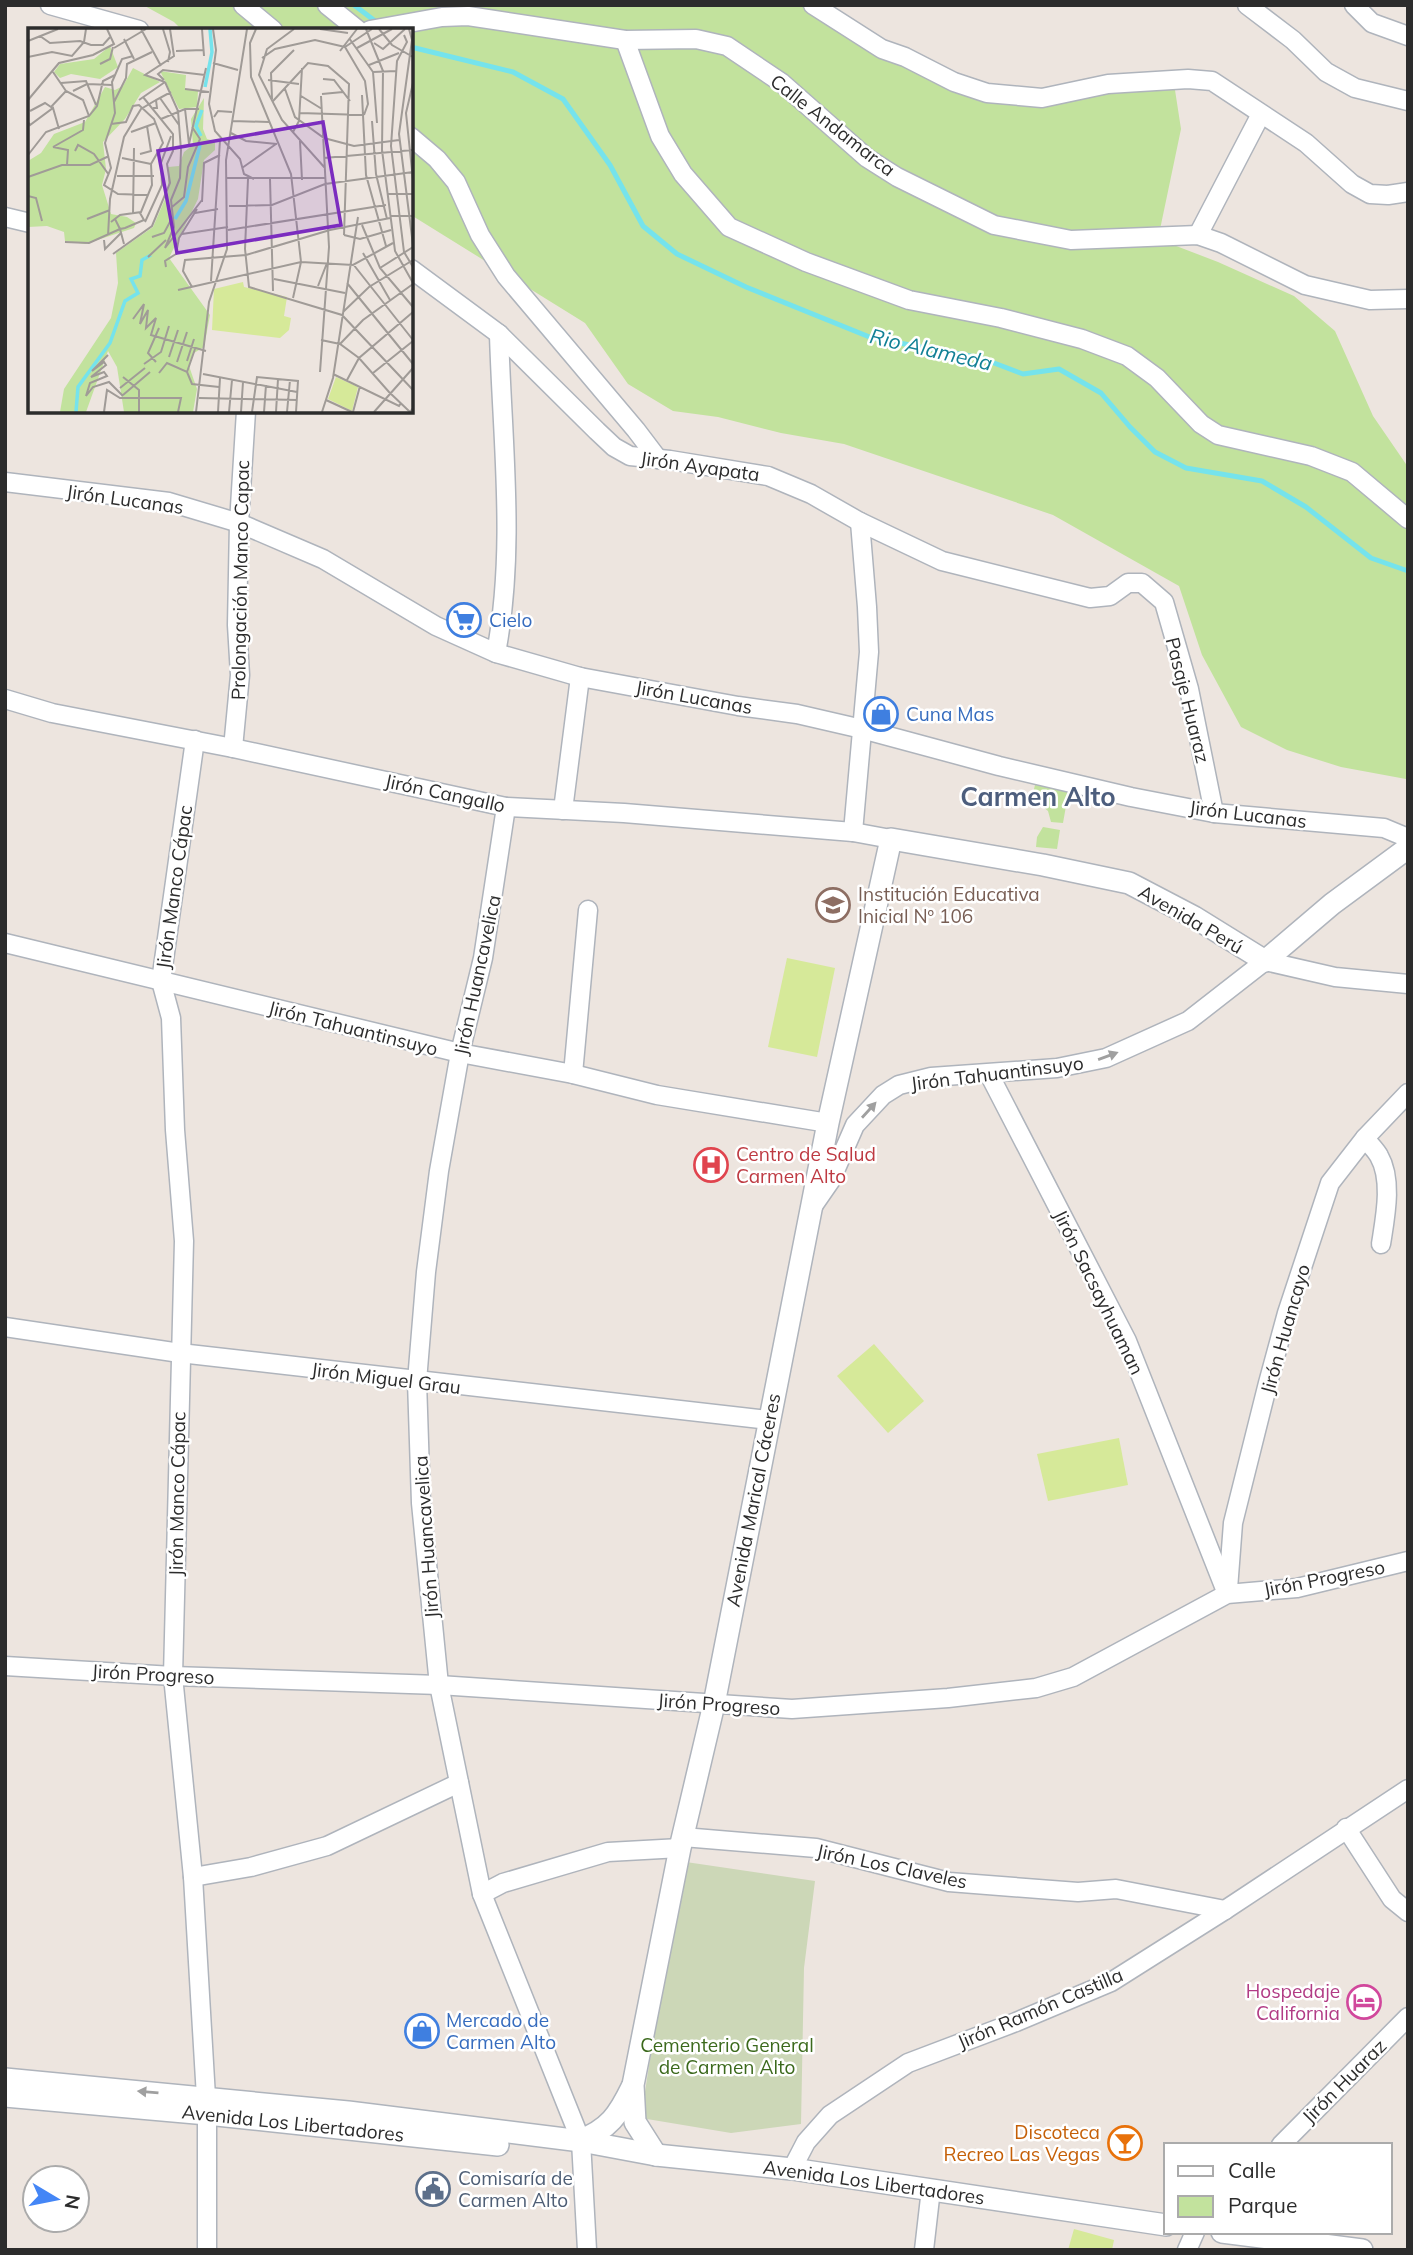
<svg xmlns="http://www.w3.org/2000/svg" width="1413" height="2255" viewBox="0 0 1413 2255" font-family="Mulish,sans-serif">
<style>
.green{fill:#c2e29d}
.cemetery{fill:#ccd7b7}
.pitch{fill:#d6e999}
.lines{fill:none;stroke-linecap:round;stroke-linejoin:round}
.stream{stroke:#75e3ec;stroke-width:5}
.minor-casing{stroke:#afb4bc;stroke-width:21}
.tertiary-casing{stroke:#afb4bc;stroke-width:24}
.minor{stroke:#fff;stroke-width:18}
.tertiary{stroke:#fff;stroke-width:21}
.oneway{fill:#a0a0a0}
.labels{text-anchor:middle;stroke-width:5;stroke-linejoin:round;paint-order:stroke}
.street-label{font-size:19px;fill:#2c2c2c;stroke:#fff}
.shop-label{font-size:19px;fill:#366cbe;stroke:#fff;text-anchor:start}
.education-label{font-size:19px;fill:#785e54;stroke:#fff;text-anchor:start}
.health-label{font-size:19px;fill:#be3a42;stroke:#fff;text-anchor:start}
.hotel-label{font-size:19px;fill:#b23c85;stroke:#fff;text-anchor:end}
.park-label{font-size:19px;fill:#3b691c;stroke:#fff}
.food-label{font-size:19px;fill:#c56008;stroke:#fff;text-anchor:end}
.service-label{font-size:19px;fill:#4e5e75;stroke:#fff;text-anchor:start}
.water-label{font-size:21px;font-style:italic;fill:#118095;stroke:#fff}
.district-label{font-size:26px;font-weight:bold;fill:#4d5e7d;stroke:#fff}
.inset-river{fill:none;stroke:#75e3ec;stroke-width:3.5}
.inset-road{fill:none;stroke:#a09b97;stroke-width:2}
.view{fill:#7b2cbf;fill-opacity:0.15;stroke:#7b2cbf;stroke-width:3.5}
.inset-edge{fill:none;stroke:#2c2c2c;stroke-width:3.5}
</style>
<rect width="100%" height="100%" fill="#ede5df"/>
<g class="green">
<path d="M143,5H806L980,95L1131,82L1175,90L1181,129L1158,239L1218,262L1294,296L1335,331L1373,416L1408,467V776L1406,779L1341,767L1287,750L1241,727L1202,655L1179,586L1053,515L844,444L781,433L718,417L673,411L628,384L585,323L411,215V30H182L174,22Z"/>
<path d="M1035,785L1069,789L1063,823L1051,822L1048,811L1032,797Z"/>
<path d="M1043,827L1060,830L1057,849L1036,847L1037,837Z"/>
</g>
<path class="cemetery" d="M686,1862L815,1881L804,1968L801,2124L731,2133L641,2118L656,2020Z"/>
<g class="pitch">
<path d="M787,958L835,968L817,1057L768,1047Z"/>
<path d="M874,1344L924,1401L888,1433L837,1376Z"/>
<path d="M1119,1438L1128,1485L1048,1501L1037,1454Z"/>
<path d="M1074,2229L1114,2240L1112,2250H1068Z"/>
</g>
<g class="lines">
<g class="stream">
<path d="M354,5L379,24"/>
<path d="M411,47L513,72L563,99L610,165L643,226L677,254L746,287L872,338L981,358L1023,374L1059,369L1101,393L1130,427L1155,452L1186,468L1262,481L1306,507L1371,558L1408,571"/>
</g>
<g class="minor-casing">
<g id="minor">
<path d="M50,5L139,30"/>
<path d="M243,5L273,30"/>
<path d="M327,5L358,30"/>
<path d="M813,5L882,49L905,57L954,82L987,93L1042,98L1108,84L1188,79L1212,81L1306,143L1352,184L1370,194L1388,195L1408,192"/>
<path d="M1247,5L1293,40L1326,72L1355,88L1408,101"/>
<path d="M1354,5L1372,23L1408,36"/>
<path d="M370,30L442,17L468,16L625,40L696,39L727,46L782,83L867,158L897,177L994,225L1071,240L1198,235L1221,243L1305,285L1370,300L1408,299"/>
<path d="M625,40L660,136L683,174L729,227L806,262L909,300L1001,318L1082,339L1127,356L1157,378L1201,424L1218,435L1311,456L1352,472L1408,519"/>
<path d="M411,137L437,159L456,182L480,235L506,276L636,430L658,459"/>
<path d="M5,217L30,223"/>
<path d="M1198,235L1261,114"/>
<path d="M411,269L499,334L597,431L614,447L630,456L670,460L768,476L811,494L860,522L942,561L1090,598L1110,596L1128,583H1142L1164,602L1189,689L1214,813"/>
<path d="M5,482L169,502L239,523L323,559L436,626L496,653L580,677L738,706L797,714L862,729L999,766L1131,797L1214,813L1384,828L1408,838"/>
<path d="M496,653C516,548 502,440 499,334"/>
<path d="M5,699L52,713L233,748L506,807L624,813L853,832L891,839"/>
<path d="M195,740L161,981L171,1018L175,1130L184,1241L173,1676L193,1877L207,2114V2250"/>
<path d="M233,748L240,675L237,625L239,523L246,411"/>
<path d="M506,807L483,958L460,1053L439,1171L426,1272L417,1381L421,1503L439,1685L482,1894L581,2141L587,2250"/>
<path d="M563,810L580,677"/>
<path d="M853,832L869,652L867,607L860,522"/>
<path d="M5,943L460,1053L573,1074L657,1095L828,1123"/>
<path d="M573,1074L588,910"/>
<path d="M989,1074L1127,1341L1227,1594"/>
<path d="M1365,1138C1369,1144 1376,1150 1379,1156C1393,1180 1385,1218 1381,1244"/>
<path d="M813,1206L831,1180L855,1125L883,1095L899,1085L931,1077L1057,1068L1106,1058L1188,1021L1265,961L1335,977L1408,984"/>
<path d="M5,1327L180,1353L768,1420"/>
<path d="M1228,1589L1233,1523L1268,1383L1287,1313L1330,1183L1365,1138L1408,1093"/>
<path d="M5,1666L173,1676L439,1685L792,1709L948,1698L1036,1688L1073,1677L1227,1594L1297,1588L1408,1561"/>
<path d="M1346,1828L1392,1899L1408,1912"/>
<path d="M683,1837L816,1848L949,1882L1078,1892L1116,1889L1225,1910"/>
<path d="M193,1877L251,1867L327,1846L459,1783"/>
<path d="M482,1894L503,1883L608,1852L680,1848"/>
<path d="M1281,2145L1408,2017"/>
<path d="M792,2169L806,2142L830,2115L908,2063L1016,2022L1111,1982L1225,1910L1408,1789"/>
<path d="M924,2250L931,2189"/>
<path d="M1187,2250L1195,2232"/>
</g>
</g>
<g class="tertiary-casing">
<g id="tertiary">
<path d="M5,2079L348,2112L581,2141L656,2155L792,2169L1166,2225"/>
<path d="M5,2096L207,2114L498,2145"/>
<path d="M578,2141C609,2130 619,2114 632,2087"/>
<path d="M656,2155L635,2122L633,2085L680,1848L714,1704L828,1123L891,839L1043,865L1129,883L1194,917L1265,961L1332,904L1408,848"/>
<path d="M1222,2232L1362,2250"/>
</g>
</g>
<use href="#minor" class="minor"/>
<use href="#tertiary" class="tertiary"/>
</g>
<defs><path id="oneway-solid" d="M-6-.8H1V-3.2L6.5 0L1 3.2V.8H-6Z" transform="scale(1.75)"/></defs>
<g class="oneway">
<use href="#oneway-solid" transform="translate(1108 1056) rotate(-20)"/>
<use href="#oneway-solid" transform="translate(869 1110) rotate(-48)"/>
<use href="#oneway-solid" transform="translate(148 2092) rotate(-175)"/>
</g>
<defs>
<g id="supermarket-ring" transform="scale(1.75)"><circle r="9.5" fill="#fff" stroke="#3f7fe0" stroke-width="1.5"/><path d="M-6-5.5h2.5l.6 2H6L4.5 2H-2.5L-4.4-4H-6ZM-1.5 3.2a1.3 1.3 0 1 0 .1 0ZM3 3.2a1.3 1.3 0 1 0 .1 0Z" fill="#3f7fe0"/></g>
<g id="shop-ring" transform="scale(1.75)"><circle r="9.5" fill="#fff" stroke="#3f7fe0" stroke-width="1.5"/><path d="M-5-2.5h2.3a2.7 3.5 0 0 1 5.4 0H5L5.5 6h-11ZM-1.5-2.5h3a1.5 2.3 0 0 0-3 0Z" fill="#3f7fe0"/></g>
<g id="school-ring" transform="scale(1.75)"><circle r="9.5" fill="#fff" stroke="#8d6e63" stroke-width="1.5"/><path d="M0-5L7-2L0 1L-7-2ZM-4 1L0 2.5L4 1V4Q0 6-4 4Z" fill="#8d6e63"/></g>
<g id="hospital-ring" transform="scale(1.75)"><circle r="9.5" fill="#fff" stroke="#e0444e" stroke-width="1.5"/><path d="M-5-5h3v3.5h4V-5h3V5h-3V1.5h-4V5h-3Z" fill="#e0444e"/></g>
<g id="hotel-ring" transform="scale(1.75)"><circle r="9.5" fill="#fff" stroke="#d1479c" stroke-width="1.5"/><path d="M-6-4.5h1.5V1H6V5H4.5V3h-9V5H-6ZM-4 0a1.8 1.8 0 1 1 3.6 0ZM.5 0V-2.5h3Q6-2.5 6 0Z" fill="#d1479c"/></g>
<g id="bar-ring" transform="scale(1.75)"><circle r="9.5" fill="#fff" stroke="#e8710a" stroke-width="1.5"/><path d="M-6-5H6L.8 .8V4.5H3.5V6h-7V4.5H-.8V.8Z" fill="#e8710a"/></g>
<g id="civic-ring" transform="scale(1.75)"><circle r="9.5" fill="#fff" stroke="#5c6f8a" stroke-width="1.5"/><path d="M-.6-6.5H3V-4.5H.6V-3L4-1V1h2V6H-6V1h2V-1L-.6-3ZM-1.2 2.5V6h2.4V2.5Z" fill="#5c6f8a"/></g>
</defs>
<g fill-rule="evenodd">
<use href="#supermarket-ring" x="464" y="620"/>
<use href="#shop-ring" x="881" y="714"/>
<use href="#school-ring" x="833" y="905"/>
<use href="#hospital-ring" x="711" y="1165"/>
<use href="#hotel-ring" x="1364" y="2002"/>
<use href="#shop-ring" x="422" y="2031"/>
<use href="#bar-ring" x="1125" y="2143"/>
<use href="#civic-ring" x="433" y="2189"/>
</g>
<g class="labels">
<g class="street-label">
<text transform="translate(833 125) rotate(38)" y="7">Calle Andamarca</text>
<text transform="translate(700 466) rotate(8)" y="7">Jirón Ayapata</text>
<text transform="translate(125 499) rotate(8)" y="7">Jirón Lucanas</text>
<text transform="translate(240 580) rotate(-89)" y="7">Prolongación Manco Capac</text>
<text transform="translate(694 697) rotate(10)" y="7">Jirón Lucanas</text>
<text transform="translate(1188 700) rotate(76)" y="7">Pasaje Huaraz</text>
<text transform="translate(445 793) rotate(12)" y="7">Jirón Cangallo</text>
<text transform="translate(1248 814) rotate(7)" y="7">Jirón Lucanas</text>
<text transform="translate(174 887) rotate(-82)" y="7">Jirón Manco Cápac</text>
<text transform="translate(1191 919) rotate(30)" y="7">Avenida Perú</text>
<text transform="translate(477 975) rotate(-78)" y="7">Jirón Huancavelica</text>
<text transform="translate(353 1028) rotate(14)" y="7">Jirón Tahuantinsuyo</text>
<text transform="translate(997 1073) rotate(-7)" y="7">Jirón Tahuantinsuyo</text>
<text transform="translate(1099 1292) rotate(64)" y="7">Jirón Sacsayhuaman</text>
<text transform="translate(1285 1329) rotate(-74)" y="7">Jirón Huancayo</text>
<text transform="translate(386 1378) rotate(7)" y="7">Jirón Miguel Grau</text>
<text transform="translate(177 1494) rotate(-89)" y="7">Jirón Manco Cápac</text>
<text transform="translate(753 1500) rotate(-79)" y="7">Avenida Marical Cáceres</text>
<text transform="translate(426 1537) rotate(-94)" y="7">Jirón Huancavelica</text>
<text transform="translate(1324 1578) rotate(-11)" y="7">Jirón Progreso</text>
<text transform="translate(153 1674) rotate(3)" y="7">Jirón Progreso</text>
<text transform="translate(719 1704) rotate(4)" y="7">Jirón Progreso</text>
<text transform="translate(892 1866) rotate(12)" y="7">Jirón Los Claveles</text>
<text transform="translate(1040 2008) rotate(-23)" y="7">Jirón Ramón Castilla</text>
<text transform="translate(1344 2081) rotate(-45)" y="7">Jirón Huaraz</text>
<text transform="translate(293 2123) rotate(6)" y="7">Avenida Los Libertadores</text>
<text transform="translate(874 2182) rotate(8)" y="7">Avenida Los Libertadores</text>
</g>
<g class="shop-label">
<text x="489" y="627">Cielo</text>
<text x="906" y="721">Cuna Mas</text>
<text x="446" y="2027">Mercado de<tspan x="446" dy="22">Carmen Alto</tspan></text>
</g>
<g class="education-label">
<text x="858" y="901">Institución Educativa<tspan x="858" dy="22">Inicial Nº 106</tspan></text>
</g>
<g class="health-label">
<text x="736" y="1161">Centro de Salud<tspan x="736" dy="22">Carmen Alto</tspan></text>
</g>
<g class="hotel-label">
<text x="1340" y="1998">Hospedaje<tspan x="1340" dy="22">California</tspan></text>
</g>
<g class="park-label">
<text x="727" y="2052">Cementerio General<tspan x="727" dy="22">de Carmen Alto</tspan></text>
</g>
<g class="food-label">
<text x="1100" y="2139">Discoteca<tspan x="1100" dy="22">Recreo Las Vegas</tspan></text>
</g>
<g class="service-label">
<text x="458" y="2185">Comisaría de<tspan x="458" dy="22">Carmen Alto</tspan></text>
</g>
<g class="water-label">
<text transform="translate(931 350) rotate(13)" y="7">Rio Alameda</text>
</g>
<g class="district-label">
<text x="1038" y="806">Carmen Alto</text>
</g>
</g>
<g transform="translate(28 28)">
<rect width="385" height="385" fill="#ede5df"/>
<path d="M82,18L90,39L72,51L43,46L32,50L26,44L32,36L66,31ZM105,40L132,54L113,65L97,91L75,114L78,141L74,157L83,186L99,189L108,195L106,200L57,216L37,213L36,204L19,198L0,199V133L13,125L26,106L57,94L77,59L87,62L95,58ZM132,43L158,47L157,61L170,63L169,79L151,81ZM176,70L175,101L179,111L187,113V122L176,132L170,171L141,230L182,287L176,319L166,325L161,338L169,361L165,384H96L89,339L80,323L58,384H32L36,361L83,290L90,255L88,225L125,199L140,164V139L151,138L156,124L165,117L163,91Z" fill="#c2e29d"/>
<path d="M215,254L216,259L259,269L256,288L263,290L261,302L252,310L184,302L186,261ZM308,349L330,359L324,383L300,371Z" fill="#d6e999"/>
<path class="inset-river" d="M177,59L184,24L182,1M173,108L168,98L174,82M147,191L158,173L172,117M48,384L50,359L82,315L97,273L110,265L103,251L112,248L114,232L123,227"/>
<path class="inset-road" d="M113,1L133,38M135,1L142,24L140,34M174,1L176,28M185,1L188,22L181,76L187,103L212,131L216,146L226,151M228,1L222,15L223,49L263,146L273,234L265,270M266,1L239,21L231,47L254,92L297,140M292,1L320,5M338,1L355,43L354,122L367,223L385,255M351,1L364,17L385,29M381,1L384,12L371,106L385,217M376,7L379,14L369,33L363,118L376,224L385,239M12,8L22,15L52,13L63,17H75L83,8M321,10L345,44L349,95M96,11L106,31M0,13L30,1M346,15L355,21L377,1M317,19L337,53L340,76L336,87M317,19L344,1M86,20L118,1M329,20L364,1M148,23L175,22M312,23L329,1M105,28L94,31L84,54L87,85L77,115L83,140L76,157L90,166L120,167M0,29L24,24L44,28L56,14L58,1M234,30L247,21L287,12L317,19M185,35L210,42M72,36L82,31L85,19M341,37L371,25M25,44L38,63L55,72L61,88M345,44L368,43M295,51L306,52L322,73M136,52L130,46L135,42L177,47M240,52L271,56M137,54L150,83L153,122L152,150L143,172L146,199L137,220L174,172M137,54L117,47L146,28L142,1M33,55L58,53L68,77M385,55L378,85L385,152M157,61L181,64M257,61L267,89L296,110L326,118L371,112M45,63L59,56L84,57M294,66L315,64M334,67L338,147L358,218M273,68L294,81M132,70L151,97M244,71L243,45L266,22M0,72L31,35L65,27L86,16L79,1M111,72L137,54M245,73L280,35L300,38L321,56L316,207M86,74L98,50L99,36L124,24M125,80H129L128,72L143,64M157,81L161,116L178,40M2,83L17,75L23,79L38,63M272,85L335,87M186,89L190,83L204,84M133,91L157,81H171M204,93L241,94M344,93L348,146L359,191M0,94L2,97L25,80L31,101M103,104L128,95M265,104L271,93L274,40M203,105L218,113L249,116M272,113L274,152M25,119L55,102L56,92M25,119L40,122L39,137M47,123L50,117L66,126L81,147M112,126L123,123L119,98M0,127L18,104L61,88L69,78L75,53L87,47M94,130L123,136M296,130L385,122M214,140L248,116M89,148H126M0,149L34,137H62L81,128M198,150H297M220,151L217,221L221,259L314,287L385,362M242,151L245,263M360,166H385M0,168L8,170L14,193M174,174L176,135L192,127M201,178L244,177L297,156L385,144M144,179L156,169L160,139L172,111L164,99M167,185L190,181M105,186L106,120M362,188H385M59,191L82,182M87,191L92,201L97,200L116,192L112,185M83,194L92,187L113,184L124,157L123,136L135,115L126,91L111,77L105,78L98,94L83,96M117,194L134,157L133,135L143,108M334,197L352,240L385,279M200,202L358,177M154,206L200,199M316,207L332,211L363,202M80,208L82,171L96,109L113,81L128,72M124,209L136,205L143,192M76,212L77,221L93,205M37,214L61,215L92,201L96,216M335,225L362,272M85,226L124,198L142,155L139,136L145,123V106L115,69M120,229L138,212M325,236L385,312M138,239L137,233L148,226L151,210L169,181M352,240L385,219M246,251L317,265M183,253L192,112M319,255L385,336M290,258L299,235M164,259L155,243L157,232L218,227L302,202L362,190M150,262L273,234L325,237L365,215M315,284L341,259L385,232M105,291L116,276L112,296L120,282L118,300L128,290L123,307L178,323M293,312L312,316L331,330L361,364L382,384L385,380M312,316L335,292L385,256M80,327L64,343L76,334L78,337L63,349L76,344L79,348L62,355L58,368L65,359L81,354L95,368M141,329L150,302M159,333L166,311M128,334L120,325L131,300M149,334L159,304M116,336L133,324L141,298M159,344L164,356L191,359M292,344L301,219L293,68M131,345L139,335L159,344L167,321M345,345L385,313M175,346L269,364M305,346L371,378L373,375M95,349L111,362V384M319,352L331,330L385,284M92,360L117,340M95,367L122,344M171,370L269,372M298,372L324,384M76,384L79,362L92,370H153L150,384M168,384L181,274L199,221L198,132L219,1M190,384L192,350M201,384L204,352M213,384L215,354M224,384L229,349L270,353L268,384M236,384L238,357M248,384L250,351M259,384L262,352M294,384L305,350L330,189M325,384L332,358M346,384L385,340"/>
<path class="view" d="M295,94L313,197L149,225L130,123Z"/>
<rect width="385" height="385" class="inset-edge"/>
</g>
<rect width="1413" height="2255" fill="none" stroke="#2c2c2c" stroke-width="14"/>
<rect x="1164" y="2143" width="228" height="91" fill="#ffffff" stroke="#ababab" stroke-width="2"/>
<rect x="1178" y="2166" width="35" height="10" fill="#ffffff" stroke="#ababab" stroke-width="2"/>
<text x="1228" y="2178" font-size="21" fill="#2c2c2c">Calle</text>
<rect x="1178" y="2196" width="35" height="21" fill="#c2e29d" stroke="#ababab" stroke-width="2"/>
<text x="1228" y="2213" font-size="21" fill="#2c2c2c">Parque</text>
<g transform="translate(56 2199) rotate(100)"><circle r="33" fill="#ffffff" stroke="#ababab" stroke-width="2"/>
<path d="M0-5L12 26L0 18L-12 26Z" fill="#4486f6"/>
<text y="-10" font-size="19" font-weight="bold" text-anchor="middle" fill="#2c2c2c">N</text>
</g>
</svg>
